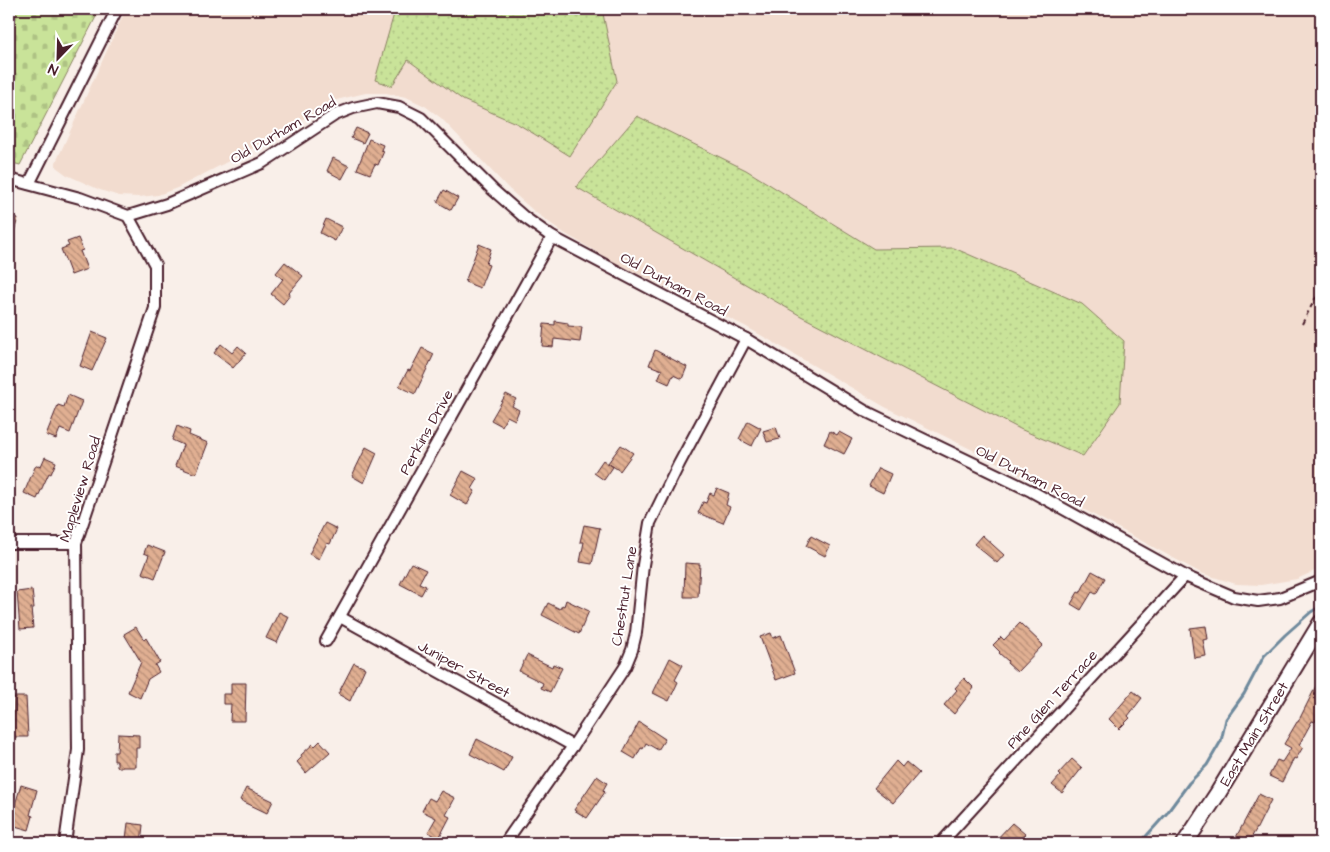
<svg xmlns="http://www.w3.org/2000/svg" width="1330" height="852" viewBox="0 0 1330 852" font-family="'Architects Daughter',sans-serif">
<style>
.built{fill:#f2dccf}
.grass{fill:url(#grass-dots);stroke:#8a8162}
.cemetery{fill:url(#cemetery-stones);stroke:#8a8162}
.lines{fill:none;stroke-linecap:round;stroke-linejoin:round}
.stream{stroke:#6e899c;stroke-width:3}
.building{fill:url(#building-back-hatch);stroke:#4a1f2b}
.minor-casing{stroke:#4a1f2b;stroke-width:14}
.secondary-casing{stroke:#4a1f2b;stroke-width:19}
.path{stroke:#4a1f2b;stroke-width:2;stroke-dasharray:5 4;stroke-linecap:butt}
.minor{stroke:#fff;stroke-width:10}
.secondary{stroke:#fff;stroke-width:15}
.labels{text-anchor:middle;stroke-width:4;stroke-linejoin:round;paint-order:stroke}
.street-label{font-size:15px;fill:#4a1f2b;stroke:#fff}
</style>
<defs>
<pattern id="grass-dots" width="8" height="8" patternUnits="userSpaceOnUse" patternTransform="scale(1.25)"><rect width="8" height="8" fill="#c9e399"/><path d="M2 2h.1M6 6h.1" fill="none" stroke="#aec284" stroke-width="1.8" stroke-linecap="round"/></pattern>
<pattern id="cemetery-stones" width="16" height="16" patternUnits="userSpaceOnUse" patternTransform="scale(1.25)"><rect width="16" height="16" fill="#c9e399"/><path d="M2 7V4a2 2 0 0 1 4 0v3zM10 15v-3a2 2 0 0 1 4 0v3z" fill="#aec284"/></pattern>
<pattern id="building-back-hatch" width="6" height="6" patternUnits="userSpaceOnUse" patternTransform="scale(1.25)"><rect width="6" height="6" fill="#e0af92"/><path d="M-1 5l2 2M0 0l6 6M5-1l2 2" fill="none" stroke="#b88e77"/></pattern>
</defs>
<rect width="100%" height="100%" fill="#f9efe9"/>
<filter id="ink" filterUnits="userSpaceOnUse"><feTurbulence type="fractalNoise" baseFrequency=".02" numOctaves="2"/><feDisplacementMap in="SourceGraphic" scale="10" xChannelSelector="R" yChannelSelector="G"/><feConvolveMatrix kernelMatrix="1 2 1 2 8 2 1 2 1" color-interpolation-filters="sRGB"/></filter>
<g filter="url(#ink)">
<path class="built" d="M126,9H1321V568L1297,579L1261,585L1236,584L1201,573L987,457L885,407L745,326L614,262L564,233L535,212L509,189L441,118L425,106L406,97L386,93H366L336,100L248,151L177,188L158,195L139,197L119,196L100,190L67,175L56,167V162Z"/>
<g class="grass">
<path d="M398,9H602L617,81L570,156L518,124L463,100L408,60L392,86L375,80L394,14Z"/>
<path d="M637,116L746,170L874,249L954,248L1082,304L1124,341L1120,403L1083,456L1020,429L801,316L576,187Z"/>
</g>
<path class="cemetery" d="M9,9H100L20,165L9,162Z"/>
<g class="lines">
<path class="stream" d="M1140,843L1167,813L1189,783L1207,765L1221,741L1226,719L1244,694L1264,656L1285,635L1311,612L1321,606"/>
</g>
<g class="building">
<path d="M356,128L368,133L363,143L351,138Z"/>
<path d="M369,139L383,145L381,150L384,151L378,165L375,164L370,174L357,169Z"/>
<path d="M333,158L349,166L342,179L327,171Z"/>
<path d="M444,190L458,198L451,210L437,202Z"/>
<path d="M9,216L18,218L11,242L9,241Z"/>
<path d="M326,219L342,227L335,241L320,233Z"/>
<path d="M78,238L83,250L80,251L87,269L71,275L61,249L69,246L67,242Z"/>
<path d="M479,244L491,249L486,264L489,265L480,288L465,282Z"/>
<path d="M285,262L303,276L289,293L290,295L283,304L271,294L283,279L276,273Z"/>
<path d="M555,321L568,323V326L582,327L580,342L554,339L553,347L542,346L544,324L555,325Z"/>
<path d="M92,332L107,338L92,371L80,366Z"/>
<path d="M221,344L232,353L238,346L246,353L233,368L214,353Z"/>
<path d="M422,348L434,354L415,394L399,386L408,370L410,371Z"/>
<path d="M655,350L687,367L682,379L673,375L669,384L658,379L662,370L649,365Z"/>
<path d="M506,394L516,399L512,406L519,410L515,420L507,416L502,426L491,420Z"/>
<path d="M68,395L82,401L70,433L60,429L56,439L46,435L58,405L64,407Z"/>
<path d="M748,421L761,428L752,446L739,439Z"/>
<path d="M177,426L190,431L189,435L208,443L196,474L175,466L183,445L172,440Z"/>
<path d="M776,427L780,439L767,442L763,431Z"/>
<path d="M830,431L837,435L839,432L852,439L844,454L824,444Z"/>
<path d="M621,445L633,453L620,471L608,463Z"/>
<path d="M366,447L377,453L364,483L352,476Z"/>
<path d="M45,457L56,462L51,474L49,473L37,499L24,493L35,467L38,465L41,466Z"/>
<path d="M603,460L613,467L604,480L594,473Z"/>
<path d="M878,468L891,474L883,493L869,486Z"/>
<path d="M463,471L478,479L472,489L475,491L467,505L450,495Z"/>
<path d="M717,488L729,493L726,505L730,507L723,523L698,513L703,502L706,503L710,493L714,495Z"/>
<path d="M325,523L337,529L330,544L327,543L319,559L309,554Z"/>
<path d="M584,525L600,528L592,564L580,562L584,542H580Z"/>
<path d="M982,535L1004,555L997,563L974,544Z"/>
<path d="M811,536L830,546L825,556L806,546Z"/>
<path d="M147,545L165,552L155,578L142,573L149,555L144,553Z"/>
<path d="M411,563L426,570L419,583L426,586L421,595L400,584Z"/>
<path d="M685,563L700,564L698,597H684Z"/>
<path d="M1092,571L1105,578L1096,594L1092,592L1081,610L1071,604L1078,592L1080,593Z"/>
<path d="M32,590L34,608H31L33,628L20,629L17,592Z"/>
<path d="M566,600L589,611L579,634L542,615L548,603L560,609L562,605L564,606Z"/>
<path d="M279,612L289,617L277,643L266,638Z"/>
<path d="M1020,623L1043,645L1017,672L1007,663L1008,661L999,653L1000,652L993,645L1001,637L1004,640Z"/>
<path d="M1206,626L1208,639L1203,640L1206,656L1194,658L1190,628Z"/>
<path d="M136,627L144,640L146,638L160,662L155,665L159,672L148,679L140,698L128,692L141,662L124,634Z"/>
<path d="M771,633L773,638L781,635L795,673L776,680L760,637Z"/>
<path d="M527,655L552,667L553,664L562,668L550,692L541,688L543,683L519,671Z"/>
<path d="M670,658L683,665L675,680L678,682L669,701L653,693Z"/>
<path d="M354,663L365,668L350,701L338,694Z"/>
<path d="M1321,676V709L1315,722L1312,721L1299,745L1303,747L1296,759L1294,758L1282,782L1269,776L1277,760L1282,762L1291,748L1284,744L1297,722H1298Z"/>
<path d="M964,678L974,688L954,714L944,705L957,690L955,688Z"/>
<path d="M231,683H246L245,721H230L231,704H223V694H231Z"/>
<path d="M1133,691L1142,698L1128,716L1130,718L1119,729L1109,719Z"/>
<path d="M14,697H26L28,737H13Z"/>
<path d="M639,722L665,739L658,750L646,743L643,749L641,748L635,759L623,752Z"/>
<path d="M118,734L139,735V748H136V767H117V761H114V752H117Z"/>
<path d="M477,739L512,757L504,772L470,754Z"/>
<path d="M320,741L330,752L306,773L297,762L302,757L301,755L313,744L315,746Z"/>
<path d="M1072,759L1082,768L1062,793L1052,785L1060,776L1058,774Z"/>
<path d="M896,761L902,767L906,762L919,773L893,803L874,788Z"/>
<path d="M597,776L607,783L603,790L605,792L587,818L574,810Z"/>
<path d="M21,785L37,790L30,815L33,816L29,830L15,826L16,823L10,821Z"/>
<path d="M246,788L273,801L267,813L240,800Z"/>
<path d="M441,791L455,798L446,815L450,817L439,838L428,832L436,818L422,811L429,798L435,801Z"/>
<path d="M1259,794L1271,800L1257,828L1248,843H1233Z"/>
<path d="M128,823L143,825L141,843H128L129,840L126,839Z"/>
<path d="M1012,823L1025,834L1017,843H993Z"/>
</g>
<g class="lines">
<g class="minor-casing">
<g id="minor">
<path d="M9,179L80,198L128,216L167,204L262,163L335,115L353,108L377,103L399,107L421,118L493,190L524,217L552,237L746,339L865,411L1031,491L1185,576L1234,597L1258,601L1280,598L1321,581"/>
<path d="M29,184L117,9"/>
<path d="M9,543H76"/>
<path d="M340,617L573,746"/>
<path d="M326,641L552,237"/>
<path d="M65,843L78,750L76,543L155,308V265L128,216"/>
<path d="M505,843L573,746L625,667L632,650L636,633L643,565L650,523L679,464L746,339"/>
<path d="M941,843L1185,576"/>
</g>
</g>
<g class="secondary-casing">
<path id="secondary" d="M1185,843L1218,793L1321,623"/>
</g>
<path class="path" d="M1302,324L1315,299L1321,293"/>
<use href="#minor" class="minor"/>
<use href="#secondary" class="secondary"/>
</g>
</g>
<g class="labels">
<g class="street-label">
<text transform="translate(283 130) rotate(-30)" y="5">Old Durham Road</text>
<text transform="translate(674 284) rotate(28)" y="5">Old Durham Road</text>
<text transform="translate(426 432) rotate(-61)" y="5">Perkins Drive</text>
<text transform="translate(1030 476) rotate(27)" y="5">Old Durham Road</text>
<text transform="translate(80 489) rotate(-73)" y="5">Mapleview Road</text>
<text transform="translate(624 596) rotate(-81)" y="5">Chestnut Lane</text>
<text transform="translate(464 669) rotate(29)" y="5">Juniper Street</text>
<text transform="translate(1052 699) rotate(-48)" y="5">Pine Glen Terrace</text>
<text transform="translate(1254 734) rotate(-59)" y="5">East Main Street</text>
</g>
</g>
<rect width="1330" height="852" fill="none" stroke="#fff" stroke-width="30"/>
<rect x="15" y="15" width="1300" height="822" fill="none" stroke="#4a1f2b" stroke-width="2" filter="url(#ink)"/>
<g transform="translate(58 58) rotate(203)" stroke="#ffffff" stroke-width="4" paint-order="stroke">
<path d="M0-4L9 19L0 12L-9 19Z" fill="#4a1f2b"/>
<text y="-8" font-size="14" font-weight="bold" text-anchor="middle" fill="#4a1f2b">N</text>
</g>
</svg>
